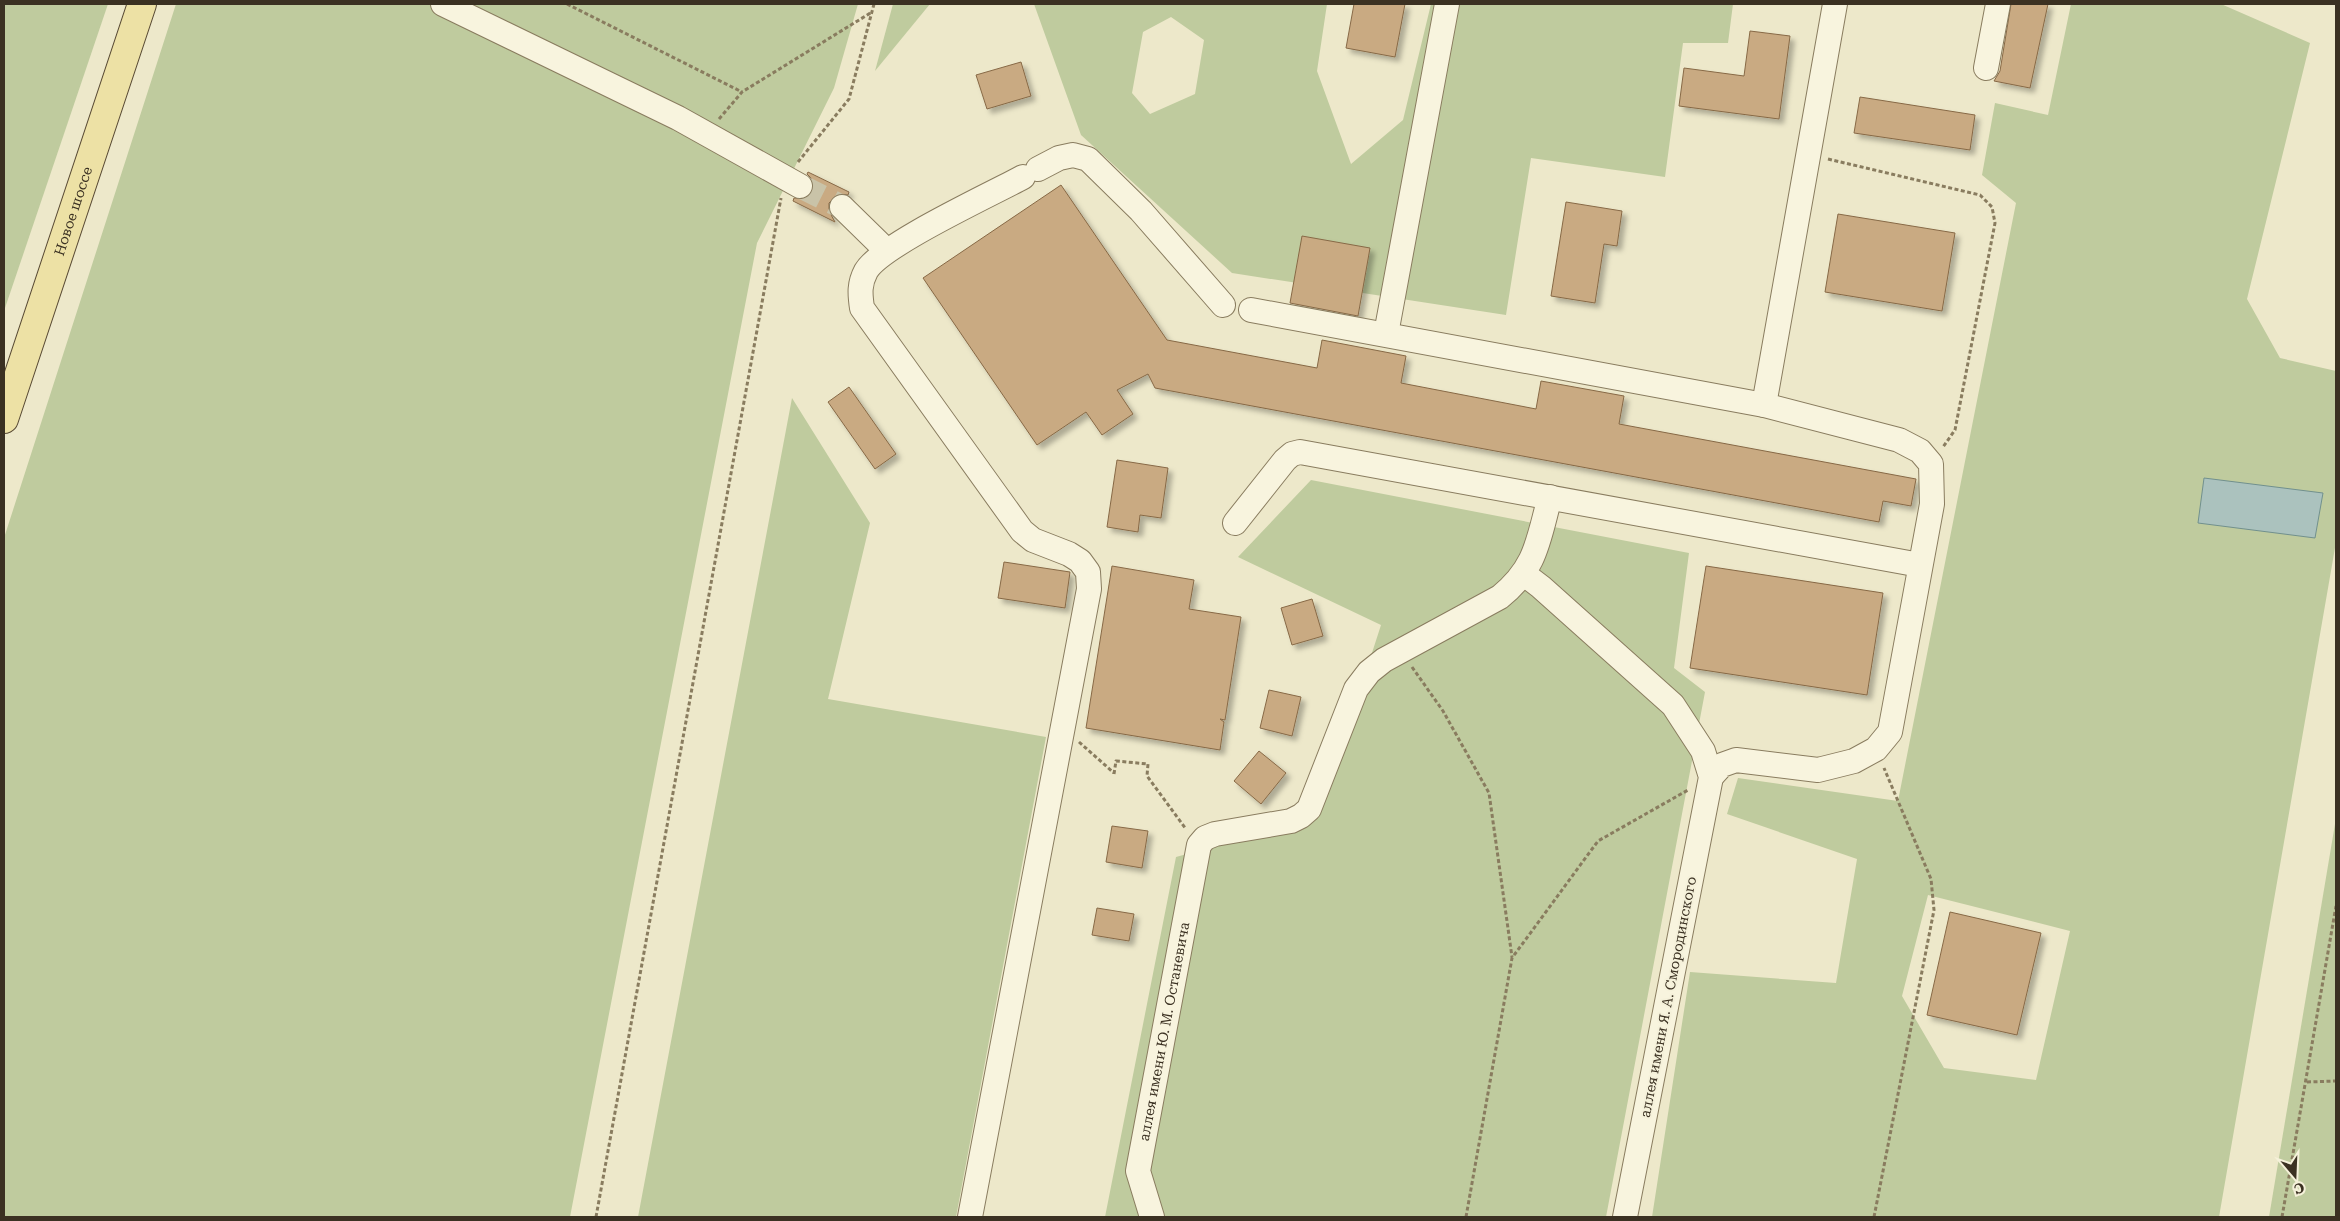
<svg xmlns="http://www.w3.org/2000/svg" width="2340" height="1221" viewBox="0 0 2340 1221" font-family="'Roboto Serif',serif">
<style>
.green{fill:#bfcb9e;fill-rule:evenodd}
.water{fill:#abc2be;stroke:#71908d}
.building{fill:#c9aa82;stroke:#876946;filter:url(#shadow)}
.lines{fill:none;stroke-linecap:round;stroke-linejoin:round}
.minor-tunnel{stroke:#c9c3a8;stroke-width:24;stroke-dasharray:24 12;stroke-linecap:butt}
.minor-casing{stroke:#897c5f;stroke-width:26}
.major-casing{stroke:#584933;stroke-width:30}
.path{stroke:#897c5f;stroke-width:3;stroke-dasharray:4 2.5;stroke-linecap:butt}
.minor{stroke:#f8f4de;stroke-width:24}
.major{stroke:#ede1a5;stroke-width:28}
.labels{text-anchor:middle;stroke-width:4;stroke-linejoin:round;paint-order:stroke}
.street-label{font-size:14px;fill:#3b3122;stroke:#f5f1da}
</style>
<defs>
<filter id="shadow"><feDropShadow dx="4.5" dy="4.5" stdDeviation="2.5" flood-color="#0004"/></filter>
</defs>
<rect width="100%" height="100%" fill="#ede8ca"/>
<g class="green">
<path d="M4,4H108L4,311Z"/>
<path d="M176,4H858L834,88L757,243L570,1217H4V538Z"/>
<path d="M893,4H930L875,71Z"/>
<path d="M1034,4H1327L1317,71L1351,164L1403,120L1431,4H1733L1728,43H1683L1665,177L1531,158L1506,315L1232,273L1081,135ZM1171,17L1204,40L1195,94L1150,114L1132,93L1143,32Z"/>
<path d="M2071,4H2221L2310,43L2247,299L2280,358L2336,371V542L2219,1217H1652L1690,972L1836,983L1857,859L1727,814L1738,778L1898,801L2016,203L1982,175L1995,103L2048,115ZM1928,895L2070,931L2036,1080L1944,1068L1902,996Z"/>
<path d="M792,398L870,523L828,699L1046,737L956,1217H638Z"/>
<path d="M1311,480L1689,553L1674,668L1705,692L1606,1217H1105L1176,857L1319,817L1381,625L1238,557Z"/>
<path d="M2336,818V1217H2269Z"/>
</g>
<path class="water" d="M2204,478L2323,493L2315,538L2198,523Z"/>
<g class="building">
<path d="M1354,4H1405L1395,57L1346,48Z"/>
<path d="M2011,4H2048L2030,88L1994,81L2000,71Z"/>
<path d="M1750,31L1790,36L1779,119L1679,106L1684,68L1744,76Z"/>
<path d="M1021,62L1031,96L987,109L976,75Z"/>
<path d="M1860,97L1975,115L1970,150L1854,133Z"/>
<path d="M808,172L849,192L848,195L838,194L829,203V211L835,222L793,201L794,198H807L812,192L814,185L812,179L807,174Z"/>
<path d="M1061,185L1167,340L1317,368L1322,340L1406,356L1401,383L1536,409L1541,381L1624,396L1619,424L1916,479L1911,506L1883,501L1879,522L1155,388L1148,374L1117,390L1133,414L1102,435L1086,412L1037,445L923,278Z"/>
<path d="M1566,202L1622,211L1617,246L1604,244L1595,303L1551,296Z"/>
<path d="M1838,214L1955,233L1942,311L1825,292Z"/>
<path d="M1302,236L1370,248L1358,316L1290,303Z"/>
<path d="M849,387L896,454L875,469L828,402Z"/>
<path d="M1117,460L1168,468L1161,518L1140,515L1138,532L1107,527Z"/>
<path d="M1004,562L1070,572L1065,608L998,598Z"/>
<path d="M1112,566L1194,580L1189,609L1241,617L1225,720L1220,719L1224,722L1220,750L1086,728Z"/>
<path d="M1706,566L1883,593L1867,695L1690,668Z"/>
<path d="M1312,599L1323,636L1292,645L1281,608Z"/>
<path d="M1269,690L1301,697L1292,736L1260,728Z"/>
<path d="M1259,751L1286,773L1261,804L1234,781Z"/>
<path d="M1112,826L1148,831L1142,868L1106,862Z"/>
<path d="M1097,908L1134,914L1129,941L1092,935Z"/>
<path d="M1950,912L2041,933L2017,1035L1927,1015Z"/>
</g>
<g class="lines">
<path class="minor-tunnel" d="M800,186L842,207"/>
<g class="minor-casing">
<g id="minor">
<path d="M443,4L678,118L800,186"/>
<path d="M1986,68L1998,4"/>
<path d="M1038,169L1059,158L1073,155L1088,159L1141,211L1223,305"/>
<path d="M842,207L886,250"/>
<path d="M1251,310L1764,405"/>
<path d="M1386,334L1447,4"/>
<path d="M1235,523L1285,460L1292,454L1300,452L1920,565"/>
<path d="M1524,574L1541,587L1673,705L1703,751L1711,777L1625,1217"/>
<path d="M1711,777L1722,765L1736,760L1818,770L1854,761L1876,749L1890,732L1932,504L1931,464L1920,451L1899,440L1764,405L1835,4"/>
<path d="M970,1217L1089,589L1088,572L1080,561L1069,554L1033,540L1022,531L862,308C860,294 859,284 866,271C881,245 992,194 1023,177"/>
<path id="s1" d="M1152,1217L1138,1171L1199,845L1205,838L1215,834L1291,821L1301,816L1309,809L1356,689L1369,672L1384,660L1500,597C1537,567 1538,540 1550,497"/>
</g>
</g>
<g class="major-casing">
<g id="major">
<path id="s2" d="M4,419L142,4"/>
</g>
</g>
<g class="path">
<path d="M567,4L742,92"/>
<path d="M719,119L742,92L872,12"/>
<path d="M1828,159L1980,195L1992,207L1995,223L1955,430L1943,447"/>
<path d="M798,162L849,99L874,4"/>
<path d="M1412,667L1443,711L1489,793L1512,957"/>
<path d="M1079,742L1114,773"/>
<path d="M1114,774L1116,761L1148,764L1147,776L1186,829"/>
<path d="M2307,1082L2336,1081"/>
<path d="M596,1217L781,198"/>
<path d="M1466,1217L1512,958L1598,841L1688,790"/>
<path d="M1874,1217L1934,910L1931,879L1884,768"/>
<path d="M2282,1217L2336,906"/>
</g>
<use href="#minor" class="minor"/>
<use href="#major" class="major"/>
</g>
<g class="labels">
<g class="street-label">
<text dy="5" stroke="none"><textPath href="#s2" startOffset="219">Новое шоссе</textPath></text>
<text transform="translate(1668 997) rotate(-79)" y="5">аллея имени Я. А. Смородинского</text>
<text dy="5" stroke="none"><textPath href="#s1" startOffset="190">аллея имени Ю. М. Останевича</textPath></text>
</g>
</g>
<rect width="2340" height="1221" fill="none" stroke="#3b3122" stroke-width="10"/>
<g transform="translate(2295 1176) rotate(161)" stroke="#f5f1da" stroke-width="4" paint-order="stroke">
<path d="M0-4L9 19L0 12L-9 19Z" fill="#3b3122"/>
<text y="-8" font-size="14" font-weight="bold" text-anchor="middle" fill="#3b3122">С</text>
</g>
</svg>
